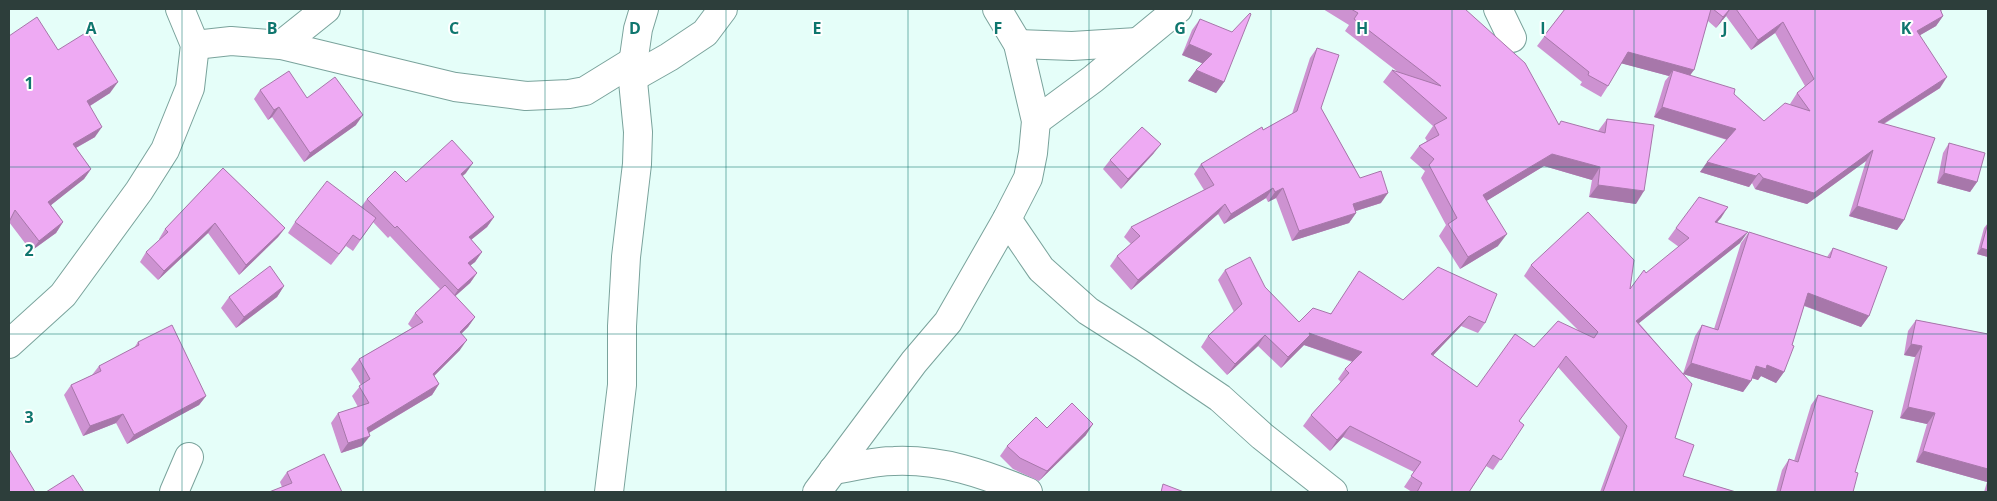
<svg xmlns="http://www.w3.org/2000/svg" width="1997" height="501" viewBox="0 0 1997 501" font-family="'Open Sans',sans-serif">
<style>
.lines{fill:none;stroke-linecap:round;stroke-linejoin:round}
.minor-casing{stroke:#7aa39c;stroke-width:30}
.minor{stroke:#fff;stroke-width:28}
.wall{fill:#cd92d1;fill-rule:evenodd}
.shaded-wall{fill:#a777aa}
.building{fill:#eeaaf3;stroke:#a777aa}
.grid{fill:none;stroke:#0f766e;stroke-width:1;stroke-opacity:0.55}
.grid-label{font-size:16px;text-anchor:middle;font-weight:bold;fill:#0f766e;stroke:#fff;stroke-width:4;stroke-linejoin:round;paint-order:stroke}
</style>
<rect width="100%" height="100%" fill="#e5fef9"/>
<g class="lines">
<g class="minor-casing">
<g id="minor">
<path d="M1498,9L1512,38"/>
<path d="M1018,44L1072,46L1137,42"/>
<path d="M195,45L231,41L281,45L455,87L526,96L569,94L585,91L632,62"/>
<path d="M281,45L326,9"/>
<path d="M632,78L669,57L705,33L723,9"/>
<path d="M1036,121L1093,79L1178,9"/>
<path d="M1007,219L1041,269L1088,311L1143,346L1220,398L1262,436L1333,492"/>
<path d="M9,344L63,295L139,191L165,150L190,88L195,45L180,9"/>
<path d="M833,470C853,467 874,461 894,461C942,459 984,474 1028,492"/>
<path d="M174,492L189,457"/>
<path d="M609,492L622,385V326L626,257L637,164L638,132L632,71L638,29L644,9"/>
<path d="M817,492L914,362L948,322L1007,219L1028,178L1033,153L1036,121L1018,44L997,9"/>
</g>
</g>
<use href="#minor" class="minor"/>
</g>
<g class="wall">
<path d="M1323,9H1465L1558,125L1598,131L1607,119L1636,204L1589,197L1592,180L1544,166L1486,201L1498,246L1460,269L1439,236L1446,225L1421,178L1425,171L1410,158L1419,146L1427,141L1425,138L1433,126L1383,82L1392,70L1398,72L1345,31L1349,25Z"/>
<path d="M1565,9H1943L1941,11L1943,16L1936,26L1920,35L1940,88L1884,124L1904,220L1897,230L1849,216L1866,161L1807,204L1755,189L1752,183L1749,187L1700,172L1727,140L1654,117L1665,81L1669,76L1621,63L1608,86L1601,97L1580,85L1582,82L1537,46ZM1726,16L1751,50L1775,33L1805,86L1797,93L1790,104L1791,105L1764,121L1734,94L1690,76L1708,21L1716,28Z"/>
<path d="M1200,19L1224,82L1216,93L1188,81L1202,63L1182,55L1192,30Z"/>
<path d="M1317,48L1321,108L1360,178L1381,203L1356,211V213L1349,223L1292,241L1276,198L1268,202L1266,198L1224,224L1218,214L1131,290L1110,266L1117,256L1131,244L1124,237L1131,227L1204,190L1194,174L1201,164L1292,114L1310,58Z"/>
<path d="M58,50L110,93L90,106L95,137L76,148L91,169L84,179L51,205L63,222L56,233L31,251L9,222Z"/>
<path d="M260,90L307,98L356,125L304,162L272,117L268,120L254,99Z"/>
<path d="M1949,143L1977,182L1970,192L1937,183L1943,153Z"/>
<path d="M1154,153L1121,189L1103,169L1110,160Z"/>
<path d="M223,168L285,228L278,237L239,275L208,233L158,280L140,262L146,252L160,240L159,239L165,229Z"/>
<path d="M466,173L462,176L494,217L487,227L471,240L482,252L475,262L470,265L477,273L470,283L455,296L475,317L468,327L461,334L460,350L434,376L439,384L432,395L369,433L362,446L341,453L331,423L338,413L358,407L352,396L361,385L351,369L359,359L412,328L408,324L415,313L440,289L390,236L388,238L373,222L353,251L346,246L331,265L288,233L295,222L361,207L367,199L406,182Z"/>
<path d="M1728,207L1717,222L1740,243L1639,323L1683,374L1695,336L1702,325L1714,329L1741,243L1749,232L1827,257L1833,248L1869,316L1861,327L1804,306L1784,372L1776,383L1761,376L1758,380L1752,378L1751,381L1743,392L1683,374L1675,438L1683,476L1736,492H1600L1620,437L1558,367L1519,421L1524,425L1493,470L1486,466L1469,492H1412L1404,487L1414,472L1343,437L1330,451L1303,426L1311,415L1341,382L1338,379L1345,369L1352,362L1304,345L1281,368L1258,346L1227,375L1201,347L1208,336L1234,312L1218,280L1225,270L1265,287L1299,322L1331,313L1403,300L1438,267L1485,323L1478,333L1461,326L1433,355L1477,387L1534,347L1578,330L1524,276L1531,265L1630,289L1646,273L1679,247L1668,239L1676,228Z"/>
<path d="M1988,223V257L1977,254L1984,228Z"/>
<path d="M284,286L277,297L236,328L221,308L229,297Z"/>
<path d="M1916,320L1988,334V492H1984L1987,482L1916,462L1927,424L1900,418L1915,357L1904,355L1908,331Z"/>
<path d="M138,342L206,396L199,405L127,444L116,423L83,436L64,395L71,385L92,375L99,366L134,348Z"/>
<path d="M1818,395L1855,472L1853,492H1776L1782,470L1789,459L1794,461L1811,405Z"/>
<path d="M1047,428L1086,435L1039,481L1013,469L1000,456L1007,446Z"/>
<path d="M287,472L342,492L282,487L280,482Z"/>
</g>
<g class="shaded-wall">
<path d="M1730,9L1726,16L1716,28L1723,17Z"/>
<path d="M1943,16L1936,26L1910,41L1917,31Z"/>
<path d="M1783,22L1775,33L1751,50L1758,40Z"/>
<path d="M1189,44L1212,54L1204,64L1182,55Z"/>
<path d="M1628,52L1694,70L1686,81L1673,70L1669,76L1620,63Z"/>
<path d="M1196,70L1224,82L1216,93L1188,81Z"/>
<path d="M1947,77L1940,88L1870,132L1878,122Z"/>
<path d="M118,82L110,93L80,112L87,101Z"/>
<path d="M279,107L272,117L268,120L274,110Z"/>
<path d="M1662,107L1736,129L1729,140L1654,117Z"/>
<path d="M363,115L356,125L304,162L310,153Z"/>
<path d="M102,127L95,137L65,154L73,144Z"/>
<path d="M1161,144L1154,153L1121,189L1128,179Z"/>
<path d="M1873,150L1866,161L1807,204L1755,189L1763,178Z"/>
<path d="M1552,154L1600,167L1592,180L1544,166L1475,208L1483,195Z"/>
<path d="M1707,162L1759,173L1749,187L1700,172Z"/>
<path d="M473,163L466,173L454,184L461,174Z"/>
<path d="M91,169L84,179L41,213L48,202Z"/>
<path d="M1944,173L1977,182L1970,192L1937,183Z"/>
<path d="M1598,185L1644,191L1636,204L1589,197Z"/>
<path d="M1273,188L1266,198L1224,224L1231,214Z"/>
<path d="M1283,188L1276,198L1268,202L1275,192Z"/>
<path d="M1388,193L1381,203L1346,214L1353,204Z"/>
<path d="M1225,204L1218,214L1131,290L1138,280Z"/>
<path d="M1857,206L1904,220L1897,230L1849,216Z"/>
<path d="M1728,207L1721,218L1708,232L1715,222Z"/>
<path d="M1356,213L1349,223L1292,241L1299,231Z"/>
<path d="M494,217L487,227L462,247L469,237Z"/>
<path d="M63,222L56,233L31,251L39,241Z"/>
<path d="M215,223L208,233L158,280L164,271Z"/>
<path d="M285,228L278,237L239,275L246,265Z"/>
<path d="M1748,232L1740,243L1629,331L1636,321Z"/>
<path d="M1507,234L1498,246L1460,269L1468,257Z"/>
<path d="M1981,248L1988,250V257L1977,254Z"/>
<path d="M482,252L475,262L461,273L468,263Z"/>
<path d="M477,273L470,283L451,300L458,290Z"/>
<path d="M284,286L277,297L236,328L244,317Z"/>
<path d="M1808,293L1869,316L1861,327L1800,304Z"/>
<path d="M1469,316L1461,326L1424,365L1431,354Z"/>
<path d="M475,317L468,327L453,342L460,332Z"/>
<path d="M1309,333L1362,352L1355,362L1304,345L1281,368L1288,357Z"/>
<path d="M1265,335L1258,346L1227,375L1235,364Z"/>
<path d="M467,340L460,350L426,384L433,374Z"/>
<path d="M1911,344L1922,346L1915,357L1904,355Z"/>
<path d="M1691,363L1751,381L1743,392L1683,374Z"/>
<path d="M1767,365L1784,372L1776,383L1761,376L1758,380L1748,377L1756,366Z"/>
<path d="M439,384L432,395L360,438L367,428Z"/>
<path d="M206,396L199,405L127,444L134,435Z"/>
<path d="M1908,407L1935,413L1927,424L1900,418Z"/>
<path d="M123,414L116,423L83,436L90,426Z"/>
<path d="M1093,424L1086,435L1039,481L1047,471Z"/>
<path d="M1350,426L1343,437L1330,451L1337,440Z"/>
<path d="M370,436L362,446L341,453L348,443Z"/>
<path d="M1923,451L1988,469V480L1987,482L1916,462Z"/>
</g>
<g class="building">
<path d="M1351,9H1465L1525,63L1559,125L1561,121L1605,133L1607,119L1654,125L1644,191L1598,185L1600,167L1552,154L1483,195L1507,234L1468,257L1448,224L1457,218L1429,165L1434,159L1419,146L1439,135L1434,125L1447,118L1392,70L1441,86L1354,19L1358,13Z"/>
<path d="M1565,9H1711L1694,70L1628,52L1608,86L1588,75L1589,72L1544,36Z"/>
<path d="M1713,9H1730L1723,17Z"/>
<path d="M1736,9H1940L1943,16L1917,31L1947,77L1878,122L1935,138L1904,220L1857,206L1873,150L1814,193L1763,178L1759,173L1756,176L1707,162L1736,129L1662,107L1673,70L1735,89L1734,94L1764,121L1785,103L1810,111L1797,93L1814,79L1783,22L1758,40Z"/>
<path d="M1250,13L1251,14L1224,82L1196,70L1212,54L1189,44L1200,19L1232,32Z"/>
<path d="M37,17L58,50L87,32L118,82L87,101L102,127L73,144L91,169L48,202L63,222L39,241L15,210L9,222V36Z"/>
<path d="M1317,48L1339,55L1321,108L1360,178L1381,171L1388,193L1353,204L1356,213L1299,231L1283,188L1275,192L1273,188L1231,214L1225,204L1138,280L1117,256L1140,236L1131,227L1214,185L1201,164L1262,127L1263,130L1297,111Z"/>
<path d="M289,71L307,98L335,77L363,115L310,153L279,107L274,110L260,90Z"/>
<path d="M1142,127L1161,144L1128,179L1110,160Z"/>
<path d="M452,140L473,163L461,174L494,217L469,237L482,252L468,263L477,273L458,290L397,226L395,228L367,199L395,171L406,182Z"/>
<path d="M1949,143L1985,153L1977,182L1944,173Z"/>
<path d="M223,168L285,228L246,265L215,223L164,271L146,252L168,232L165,229Z"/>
<path d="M327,181L376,218L360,240L353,235L339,254L295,222Z"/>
<path d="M1699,197L1728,207L1715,222L1748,232L1636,321L1692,384L1675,438L1694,445L1683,476L1736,492H1603L1627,426L1566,356L1519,421L1524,425L1501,460L1493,455L1469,492H1417L1422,483L1411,476L1421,462L1350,426L1337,440L1311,415L1349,373L1345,369L1362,352L1309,333L1310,335L1288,357L1265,335L1235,364L1208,336L1242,304L1225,270L1250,257L1265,287L1299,322L1313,308L1331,314L1359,271L1403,300L1438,267L1497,294L1485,323L1469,316L1431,354L1477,387L1515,334L1534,347L1558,321L1594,338L1598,332L1531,265L1588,212L1634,260L1630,289L1644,270L1646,273L1689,238L1676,228Z"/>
<path d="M1988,223V250L1981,248Z"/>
<path d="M1749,232L1830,258L1833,248L1887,267L1869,316L1808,293L1792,345L1794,346L1784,372L1767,365L1766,369L1756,366L1751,381L1691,363L1702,325L1718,330Z"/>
<path d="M270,266L284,286L244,317L229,297Z"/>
<path d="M445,285L475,317L460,332L467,340L433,374L439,384L367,428L370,436L348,443L338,413L369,403L359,386L370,379L359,359L423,322L415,313Z"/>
<path d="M1916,320L1988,334V469L1923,451L1935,413L1908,407L1922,346L1911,344Z"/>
<path d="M172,325L206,396L134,435L123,414L90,426L71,385L101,371L99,366L139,345L138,342Z"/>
<path d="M1818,395L1873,411L1855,472L1858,473L1853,492H1780L1789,459L1798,462Z"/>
<path d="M1072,403L1093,424L1047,471L1020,458L1007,446L1036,417L1047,428Z"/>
<path d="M9,449L35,492H9Z"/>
<path d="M324,454L342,492H269L292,483L287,472Z"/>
<path d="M73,475L84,492H46Z"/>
<path d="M1163,484L1184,492H1161Z"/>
</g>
<path class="grid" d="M182,9V492M363,9V492M545,9V492M726,9V492M908,9V492M1089,9V492M1271,9V492M1452,9V492M1634,9V492M1815,9V492M9,167H1988M9,334H1988"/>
<g class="grid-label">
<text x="91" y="34">A</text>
<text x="272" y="34">B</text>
<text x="454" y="34">C</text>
<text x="635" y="34">D</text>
<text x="817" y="34">E</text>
<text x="998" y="34">F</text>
<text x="1180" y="34">G</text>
<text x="1362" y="34">H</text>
<text x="1543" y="34">I</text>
<text x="1725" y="34">J</text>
<text x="1906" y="34">K</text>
<text x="29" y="89">1</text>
<text x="29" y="256">2</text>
<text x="29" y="423">3</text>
</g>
<rect width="1997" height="501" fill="none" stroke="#2d3e3b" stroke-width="20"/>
</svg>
